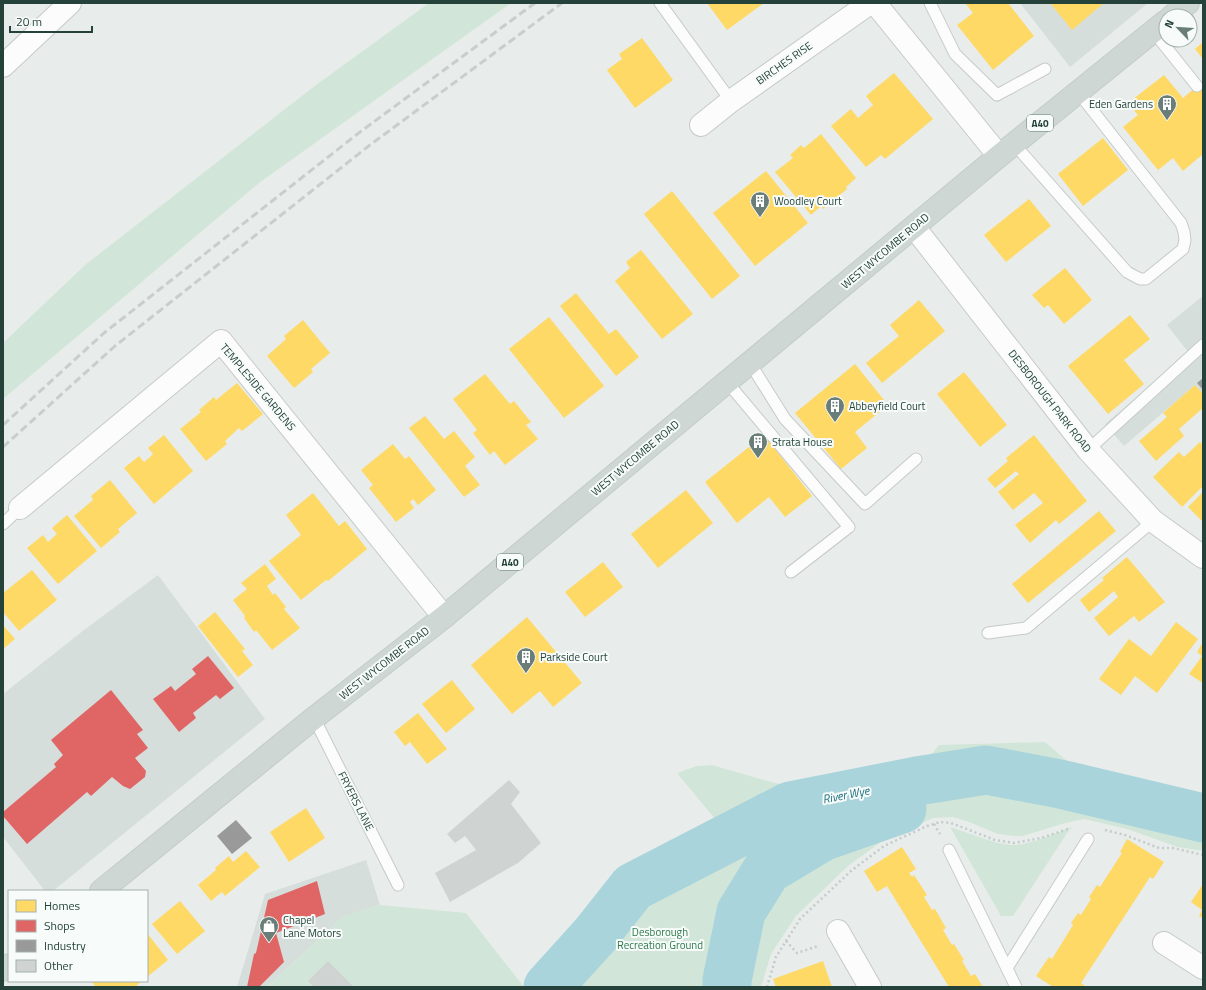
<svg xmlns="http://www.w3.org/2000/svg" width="1206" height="990" viewBox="0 0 1206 990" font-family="'Titillium Web',sans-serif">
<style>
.built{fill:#d6dedb}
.green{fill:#d1e6d8}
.homes{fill:#ffd966}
.shops{fill:#e06666}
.industry{fill:#999}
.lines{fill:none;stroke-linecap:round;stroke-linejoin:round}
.river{stroke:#a9d4db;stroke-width:49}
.building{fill:#cfd4d2}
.lane-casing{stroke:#c5cac8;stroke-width:13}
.street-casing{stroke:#c5cac8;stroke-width:24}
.primary-casing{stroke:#c3ccc9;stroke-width:24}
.path{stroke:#c3ccca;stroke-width:2.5;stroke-dasharray:2 3;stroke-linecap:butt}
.lane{stroke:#fcfcfc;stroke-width:11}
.street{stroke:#fcfcfc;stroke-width:22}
.primary{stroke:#cfd7d5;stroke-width:22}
.rail{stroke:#c9cdcc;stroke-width:3;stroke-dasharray:8 4;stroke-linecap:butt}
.labels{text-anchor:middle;stroke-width:4;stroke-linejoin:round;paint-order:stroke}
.shield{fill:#f7fbf9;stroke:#637a73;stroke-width:1}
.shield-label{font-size:10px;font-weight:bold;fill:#24423a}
.street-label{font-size:11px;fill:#24423a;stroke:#f7fbf9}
.poi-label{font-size:11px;fill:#24423a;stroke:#f7fbf9;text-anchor:start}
.park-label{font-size:11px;fill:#2d7a4b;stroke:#f7fbf9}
.water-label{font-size:12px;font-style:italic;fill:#1c6f80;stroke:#f7fbf9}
</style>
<rect width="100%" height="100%" fill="#e8edeb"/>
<g class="built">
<path d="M1020,3H1148L1070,67Z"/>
<path d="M1203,296V394L1195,385L1124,446L1105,424L1189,353L1167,325Z"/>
<path d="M158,575L265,719L53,891H45L3,837V694L84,630Z"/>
<path d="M366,860L380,905L344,916L267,987H237L265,894Z"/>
</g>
<g class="green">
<path d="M429,3H511L259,183L3,399V343L85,265L316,85Z"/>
<path d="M1045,742L1083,775L1203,811V851L1178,847L1127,829L1084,819L1065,823L1023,836H1015L998,834L969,822L953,817L933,818L881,842L848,866L796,916L771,954L761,987H556L632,898L667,876L706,859L727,854L813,804H826L833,802L895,794V799L939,745Z"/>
<path d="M712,765L771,782L802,789L788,806L732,839L725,831L677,773L697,766Z"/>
<path d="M950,827C967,832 998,846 1015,845C1033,844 1054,834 1071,827L1013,916H1001Z"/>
<path d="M380,905L466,913L524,987H267L344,916Z"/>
</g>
<g class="homes">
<path d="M707,3H764L727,30Z"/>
<path d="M965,3H1008L1034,36L993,70L957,25L973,13Z"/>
<path d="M1050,3H1104L1072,30Z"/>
<path d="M642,38L673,80L635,108L607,70L622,59L619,54Z"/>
<path d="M1203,42V59L1195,49Z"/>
<path d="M894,73L933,119L885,159L881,155L866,167L831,126L851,109L858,118L873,105L866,96Z"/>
<path d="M1164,75L1183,98L1203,81V154L1183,171L1173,158L1158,170L1123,127L1138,115L1128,103Z"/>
<path d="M821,134L856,178L846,187L847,189L823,209L821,206L811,215L775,172L793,158L790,155L801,145L804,148Z"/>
<path d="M1103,138L1128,170L1083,206L1058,174Z"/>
<path d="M766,171L808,223L755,266L713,213Z"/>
<path d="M672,191L740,276L712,299L644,214Z"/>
<path d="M1029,199L1051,226L1006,262L984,235Z"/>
<path d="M641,250L693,314L662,339L615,281L630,268L626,262Z"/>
<path d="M1065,268L1092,300L1064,324L1048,305L1044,308L1032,295Z"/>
<path d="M576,293L609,334L616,329L639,357L616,376L560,306Z"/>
<path d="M919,300L945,331L882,383L866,363L899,336L890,325Z"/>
<path d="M1130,315L1150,339L1124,360L1144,384L1108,414L1068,366Z"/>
<path d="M549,317L604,386L564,418L509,349Z"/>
<path d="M303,320L330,353L311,369L313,372L294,388L267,356L286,339L284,336Z"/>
<path d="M855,364L888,405L855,432L867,448L841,469L795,413Z"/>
<path d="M964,372L1007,425L980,447L937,394Z"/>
<path d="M485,374L510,404L514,401L531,422L526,425L538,439L505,465L494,451L490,455L473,433L477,430L453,399Z"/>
<path d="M237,383L263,414L242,431L239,428L225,441L227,444L206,461L180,429L201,412L199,410L214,397L216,400Z"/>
<path d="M1195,385L1203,394V408L1179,429L1184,436L1156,461L1139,441L1167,417L1163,413Z"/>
<path d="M425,416L444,439L454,431L475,457L465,466L480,485L464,497L409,428Z"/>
<path d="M164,435L193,471L154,504L124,468L139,456L144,462L149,458L153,454L148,448Z"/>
<path d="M764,435L812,496L785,517L769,497L737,523L705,482Z"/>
<path d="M1034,435L1087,501L1059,524L1056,520L1030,543L1015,525L1043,503L1034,493L1013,510L998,492L1019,474L1016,471L995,488L987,479L1008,461L1006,458Z"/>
<path d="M1200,442L1203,445V486L1182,507L1153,477L1179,452L1184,457Z"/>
<path d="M393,444L405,459L409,456L436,490L418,505L413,499L410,502L414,508L396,522L369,488L373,485L361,470Z"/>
<path d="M110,480L137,513L118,529L120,532L101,548L74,516L93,500L91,496Z"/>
<path d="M686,490L713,523L658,568L631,534Z"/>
<path d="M1203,492V522L1188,507Z"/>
<path d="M313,493L339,526L345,521L367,549L328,581L326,580L301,600L269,561L301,535L286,515Z"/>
<path d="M1099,511L1116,531L1028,603L1012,584Z"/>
<path d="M67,515L97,551L58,584L27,548L43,535L48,542L57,534L52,528Z"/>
<path d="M1127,557L1165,602L1139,622L1134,616L1109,636L1094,618L1118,597L1114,591L1089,612L1080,600L1104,580L1102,578Z"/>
<path d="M603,562L623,587L585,617L565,592Z"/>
<path d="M265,564L276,579L267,586L273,595L275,593L286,607L284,609L300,628L272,650L256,630L254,632L244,618L245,616L233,600L247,589L241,583Z"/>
<path d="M32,570L57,600L19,631L3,612V593Z"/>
<path d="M215,612L245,649L242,651L253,665L238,677L198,626Z"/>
<path d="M527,617L582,683L553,707L540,691L512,714L471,665Z"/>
<path d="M1176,622L1198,639L1157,693L1135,676L1121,695L1099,679L1129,639L1151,656Z"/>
<path d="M3,625L15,639L3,649Z"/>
<path d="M1203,642V683L1189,674L1202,656L1197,652Z"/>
<path d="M452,680L475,709L446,733L422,704Z"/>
<path d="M418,713L447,749L427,764L410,742L405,746L394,732Z"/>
<path d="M306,808L325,838L289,862L270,832Z"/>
<path d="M1127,839L1164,862L1153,879L1150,877L1081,983L1085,986L1084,987H1053L1036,976L1049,957L1052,959L1073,925L1071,923L1078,913L1081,915L1091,899L1089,897L1097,885L1100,887L1122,853L1120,852Z"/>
<path d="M902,847L916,869L909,873L912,877L914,875L927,895L924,897L932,910L935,909L946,928L943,930L952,945L954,944L964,960L962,961L971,976L975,974L983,987H949L887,886L877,892L864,871Z"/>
<path d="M246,851L260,867L225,896L222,892L211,901L198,885L216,870L215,868L229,856L233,862Z"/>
<path d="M1203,884V918L1199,916L1202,910L1191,902Z"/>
<path d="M180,901L205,931L177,954L152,924Z"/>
<path d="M147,933L168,960L147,977Z"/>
<path d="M823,961L832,987H776L773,979Z"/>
<path d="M91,981H142L135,987H96Z"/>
</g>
<g class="shops">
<path d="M208,656L234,688L220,699L216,695L193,713L196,718L179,732L153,699L171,686L175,691L196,674L192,669Z"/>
<path d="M111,690L143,730L137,734L148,748L135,758L146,771L145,777L130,789L123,786L112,777L91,796L87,792L27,844L3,816V812L56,767L54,764L63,755L51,740Z"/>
<path d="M317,881L325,914L276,933L284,962L259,987H247L254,954L256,953L268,900Z"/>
</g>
<g class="industry">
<path d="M1203,378V390L1197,383Z"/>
<path d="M236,820L252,838L232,854L217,836Z"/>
</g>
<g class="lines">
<g class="river">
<path d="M548,987L595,935L633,887L790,806L917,781L986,770L1060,784L1203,818"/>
<path d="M727,987V980L741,912L767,870L822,837L902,809"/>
</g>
</g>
<g class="building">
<path d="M509,780L520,792L511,804L541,843L518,863L450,902L435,873L476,850L465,836L455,843L447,834Z"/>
<path d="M328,961L354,987H314L308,981Z"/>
</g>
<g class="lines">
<g class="lane-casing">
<g id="lane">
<path d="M660,3L731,101"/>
<path d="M930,3L955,54L997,95L1045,69"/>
<path d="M1153,31L1197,86"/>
<path d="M1014,144L1127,272L1140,279H1146L1183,249L1185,240L1184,232L1181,223L1078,92"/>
<path d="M750,363L785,419L865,504L916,459"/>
<path d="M727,382L849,527L791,572"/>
<path d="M1088,450L1203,345"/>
<path d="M3,524L20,508"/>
<path d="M988,633L1026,628L1153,521"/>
<path d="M314,718L398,885"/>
<path d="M949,850L1016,987"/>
<path d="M1007,968L1088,839"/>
</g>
</g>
<g class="street-casing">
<g id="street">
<path d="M875,3L999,156"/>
<path d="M3,66L70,3"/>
<path d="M701,125L731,101L870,3"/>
<path d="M914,227L1088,450L1153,521L1203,557"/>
<path d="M20,508L221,341L444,617"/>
<path d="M838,931L870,987"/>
<path d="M1164,943L1203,968"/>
</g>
</g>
<g class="primary-casing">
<g id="primary">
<path d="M1172,16L1188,3"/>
<path d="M101,891L314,718L444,617L999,156L1166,21"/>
<path d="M3,970L9,965"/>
</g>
</g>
<g class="path">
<path d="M934,824L940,834"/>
<path d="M1105,830L1125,835L1159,848H1173L1203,855"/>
<path d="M786,941L797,953L818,946"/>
<path d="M767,987L776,957L800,919L852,870L884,846L927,826L940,822L951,823L995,840L1014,843L1041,838L1071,828"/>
</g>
<use href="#lane" class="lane"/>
<use href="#street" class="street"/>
<use href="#primary" class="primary"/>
<g class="rail">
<path d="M3,425L104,333L360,132L535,3"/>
<path d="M3,447L115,346L370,145L562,3"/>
</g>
</g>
<defs>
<g id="building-pin" transform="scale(1)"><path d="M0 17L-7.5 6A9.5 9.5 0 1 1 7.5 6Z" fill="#697e78" stroke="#f7fbf9"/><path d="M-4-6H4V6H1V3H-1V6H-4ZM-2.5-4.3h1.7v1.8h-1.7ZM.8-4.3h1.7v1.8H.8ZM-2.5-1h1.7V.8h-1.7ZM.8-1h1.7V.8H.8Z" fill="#fff"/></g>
<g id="shop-pin" transform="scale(1)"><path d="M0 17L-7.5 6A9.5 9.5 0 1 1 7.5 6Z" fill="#697e78" stroke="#f7fbf9"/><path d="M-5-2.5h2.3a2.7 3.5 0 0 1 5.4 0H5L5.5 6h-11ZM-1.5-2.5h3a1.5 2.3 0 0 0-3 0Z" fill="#fff"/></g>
</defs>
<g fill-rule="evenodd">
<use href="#building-pin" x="1167" y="104"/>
<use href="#building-pin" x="760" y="201"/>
<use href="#building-pin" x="835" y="406"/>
<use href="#building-pin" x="758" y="442"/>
<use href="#building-pin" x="526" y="657"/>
<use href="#shop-pin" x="269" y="926"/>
</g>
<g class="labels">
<g class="shield">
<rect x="1027" y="115" width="26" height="16" rx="3"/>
<rect x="497" y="554" width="26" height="16" rx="3"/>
</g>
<g class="shield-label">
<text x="1040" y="127">A40</text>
<text x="510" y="566">A40</text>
</g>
<g class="street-label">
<text transform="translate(784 63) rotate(-35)" y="4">BIRCHES RISE</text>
<text transform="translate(885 251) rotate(-40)" y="4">WEST WYCOMBE ROAD</text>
<text transform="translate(258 387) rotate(50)" y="4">TEMPLESIDE GARDENS</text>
<text transform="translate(1050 401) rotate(52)" y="4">DESBOROUGH PARK ROAD</text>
<text transform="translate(635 458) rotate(-40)" y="4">WEST WYCOMBE ROAD</text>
<text transform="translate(384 663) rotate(-38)" y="4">WEST WYCOMBE ROAD</text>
<text transform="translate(356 801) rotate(63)" y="4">FRYERS LANE</text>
</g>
<g class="poi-label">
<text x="1153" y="108" text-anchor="end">Eden Gardens</text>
<text x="774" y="205">Woodley Court</text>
<text x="849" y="410">Abbeyfield Court</text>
<text x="772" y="446">Strata House</text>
<text x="540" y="661">Parkside Court</text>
<text x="283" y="924">Chapel<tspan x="283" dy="13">Lane Motors</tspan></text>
</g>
<g class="park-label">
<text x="660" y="936">Desborough<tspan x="660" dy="13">Recreation Ground</tspan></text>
</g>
<g class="water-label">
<text transform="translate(846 795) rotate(-11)" y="4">River Wye</text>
</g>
</g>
<rect width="1206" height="990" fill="none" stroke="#24423a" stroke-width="8"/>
<rect x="8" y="890" width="140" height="92" fill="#f7fbf9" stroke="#a3b1ad"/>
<rect x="16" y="900" width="20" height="12" fill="#ffd966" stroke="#a3b1ad"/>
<text x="44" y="910" font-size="12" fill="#24423a">Homes</text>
<rect x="16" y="920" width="20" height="12" fill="#e06666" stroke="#a3b1ad"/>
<text x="44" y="930" font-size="12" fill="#24423a">Shops</text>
<rect x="16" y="940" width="20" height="12" fill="#999999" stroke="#a3b1ad"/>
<text x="44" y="950" font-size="12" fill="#24423a">Industry</text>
<rect x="16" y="960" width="20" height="12" fill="#cfd4d2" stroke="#a3b1ad"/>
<text x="44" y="970" font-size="12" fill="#24423a">Other</text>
<g transform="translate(1178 28) rotate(295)"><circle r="19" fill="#f7fbf9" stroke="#a3b1ad"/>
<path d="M0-3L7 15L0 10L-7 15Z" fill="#697e78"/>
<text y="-6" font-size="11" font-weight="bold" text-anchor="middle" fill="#24423a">N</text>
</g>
<path d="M10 26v6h82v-6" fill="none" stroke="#24423a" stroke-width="2"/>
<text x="16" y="26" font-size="12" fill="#24423a" stroke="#f7fbf9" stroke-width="3" paint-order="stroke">20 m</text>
</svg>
